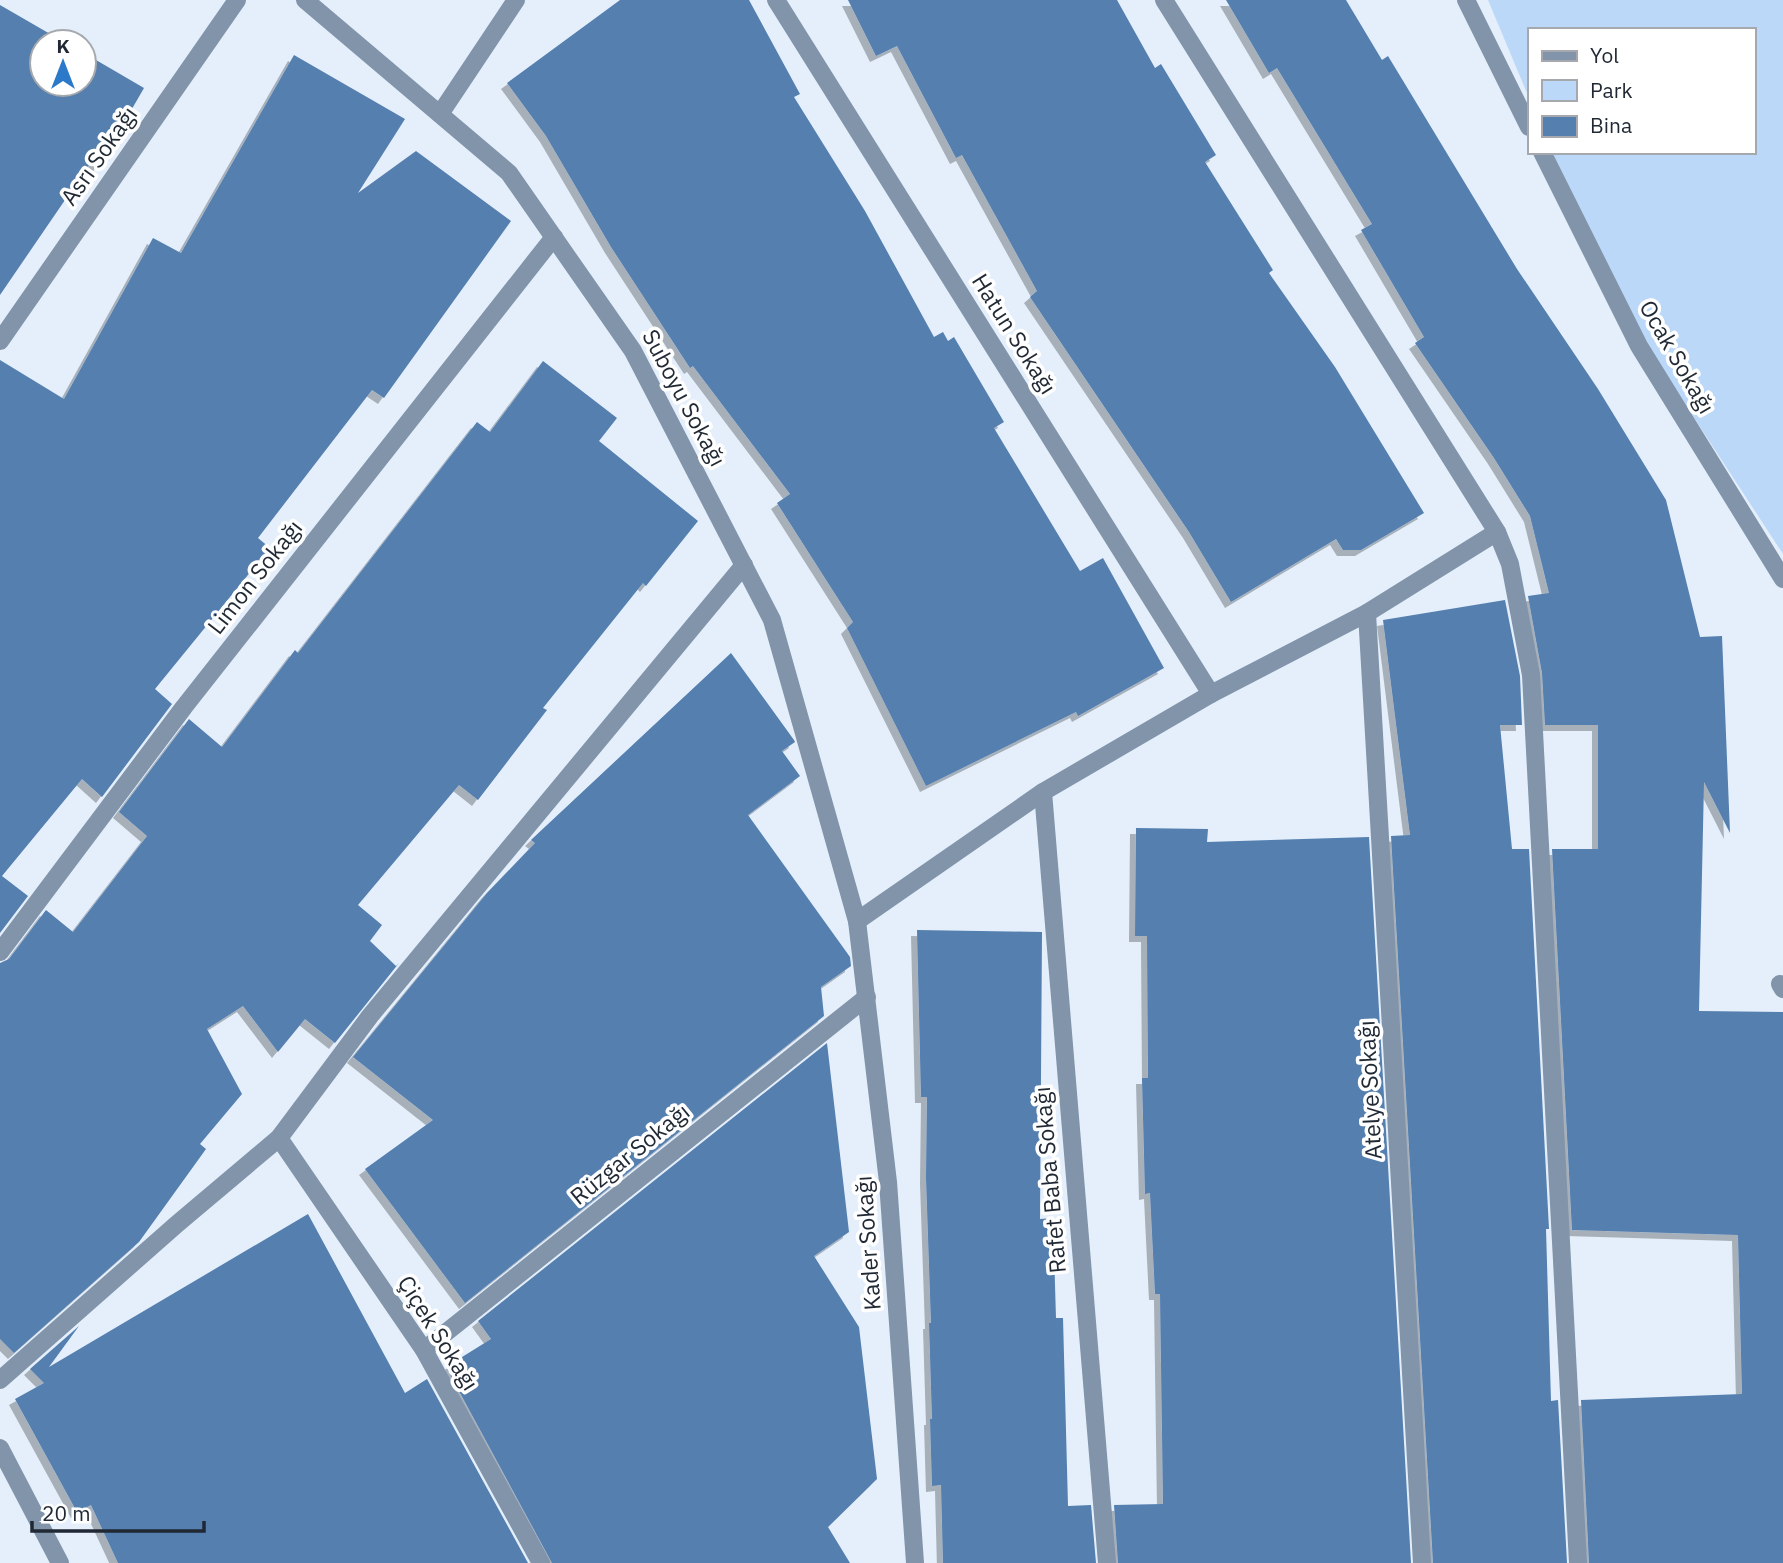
<svg xmlns="http://www.w3.org/2000/svg" width="1783" height="1563" viewBox="0 0 1783 1563" font-family="'IBM Plex Sans',sans-serif">
<style>
.green{fill:#bcd8f8}
.building{fill:#547faf;filter:url(#shadow)}
.lines{fill:none;stroke-linecap:round;stroke-linejoin:round}
.minor{stroke:#8194aa;stroke-width:18}
.labels{text-anchor:middle;stroke-width:7;stroke-linejoin:round;paint-order:stroke}
.street-label{font-size:23px;fill:#1f2833;stroke:#fff}
</style>
<defs>
<filter id="shadow"><feDropShadow dx="-6" dy="6" stdDeviation="0" flood-color="#0004"/></filter>
</defs>
<rect width="100%" height="100%" fill="#e4effb"/>
<path class="green" d="M1488,0H1783V554L1610,289L1552,152H1753V30H1529V98Z"/>
<g class="building">
<path d="M620,0H749L800,94L794,97L865,211L934,337L943,332L948,341L954,337L1004,422L994,428L1080,571L1103,558L1164,668L1078,716L1076,712L926,786L847,628L853,622L777,503L790,494L693,366L690,368L611,247L546,136L507,83Z"/>
<path d="M848,0H1117L1155,68L1161,64L1216,155L1205,162L1273,270L1269,273L1335,367L1424,513L1361,550H1343L1336,539L1231,602L1189,532L1030,297L1037,291L962,155L956,158L897,46L876,56Z"/>
<path d="M1226,0H1346L1382,60L1388,56L1517,269L1598,389L1666,500L1700,637L1722,636L1730,833L1704,782L1699,1011L1783,1012V1563H1589L1581,1400L1742,1394L1738,1235L1572,1230L1552,849H1598V725H1545L1542,673L1528,596L1549,593L1530,516L1494,458L1415,343L1424,337L1361,230L1372,224L1277,68L1269,73Z"/>
<path d="M0,5L64,42H42V84H84V53L144,88L99,166L91,162L0,295Z"/>
<path d="M294,55L405,119L358,193L416,151L511,221L384,398L372,390L258,538L270,548L155,689L172,704L102,797L82,779L2,876L28,896L0,933V360L64,399L153,238L181,253Z"/>
<path d="M543,361L617,418L599,441L698,521L646,586L643,583L543,708L547,710L478,800L459,785L358,905L382,925L370,941L396,966L399,963L335,1043L305,1019L278,1052L243,1006L207,1029L242,1094L200,1144L206,1149L139,1242L14,1353L0,1339V963L9,959L46,910L73,932L147,836L119,812L189,719L222,747L295,650L298,653L477,422L490,432Z"/>
<path d="M1505,600L1520,676L1522,725H1500L1512,849H1529L1549,1229H1546L1551,1401L1558,1400L1567,1563H1433L1391,836L1410,835L1383,620Z"/>
<path d="M731,653L794,740L795,742L782,751L800,776L748,815L850,957L851,966L821,987L824,1016L465,1303L365,1169L433,1120L353,1057L487,893L535,843L531,840Z"/>
<path d="M1136,828L1208,829L1207,842L1369,837L1411,1563H1118L1114,1505L1163,1504L1160,1294H1155L1150,1193L1145,1194L1142,1078H1148L1147,936H1135Z"/>
<path d="M917,930L1042,932L1040,1219L1053,1218L1056,1318H1063L1068,1506L1091,1505L1096,1563H943L941,1485L932,1486L930,1419H932L929,1323H931L926,1178L927,1097H921Z"/>
<path d="M827,1043L849,1232L814,1256L859,1327L877,1479L828,1527L850,1563H552L446,1367L491,1339L478,1321Z"/>
<path d="M308,1214L405,1393L427,1379L528,1563H118L91,1505L77,1512L15,1399L44,1383L30,1369L79,1326L49,1367Z"/>
</g>
<g class="lines">
<g class="minor">
<path d="M305,0L509,173L633,351L772,620L857,921L888,1182L915,1563"/>
<path d="M776,0L1211,694"/>
<path d="M1164,0L1497,532L1510,564L1531,675L1578,1563"/>
<path d="M1466,0L1529,127"/>
<path d="M440,114L516,0"/>
<path d="M1542,152L1639,346L1783,579"/>
<path d="M0,341L237,0"/>
<path d="M1367,613L1422,1563"/>
<path d="M1043,792L1107,1563"/>
<path d="M857,921L1043,792L1211,694L1367,613L1497,532"/>
<path d="M0,952L184,707L554,237"/>
<path d="M1780,984L1783,989"/>
<path d="M279,1138L424,1350L541,1563"/>
<path d="M424,1350L867,997"/>
<path d="M0,1380L177,1224L279,1138L370,1016L744,565"/>
<path d="M0,1448L60,1563"/>
</g>
</g>
<g class="labels">
<g class="street-label">
<text transform="translate(99 156) rotate(-55)" y="8">Asrı Sokağı</text>
<text transform="translate(1014 334) rotate(58)" y="8">Hatun Sokağı</text>
<text transform="translate(1677 357) rotate(60)" y="8">Ocak Sokağı</text>
<text transform="translate(684 398) rotate(62)" y="8">Suboyu Sokağı</text>
<text transform="translate(255 577) rotate(-52)" y="8">Limon Sokağı</text>
<text transform="translate(1370 1090) rotate(-93)" y="8">Atelye Sokağı</text>
<text transform="translate(630 1154) rotate(-39)" y="8">Rüzgar Sokağı</text>
<text transform="translate(1050 1180) rotate(-95)" y="8">Rafet Baba Sokağı</text>
<text transform="translate(868 1243) rotate(-94)" y="8">Kader Sokağı</text>
<text transform="translate(438 1333) rotate(58)" y="8">Çiçek Sokağı</text>
</g>
</g>
<rect x="1528" y="28" width="228" height="126" fill="#ffffff" stroke="#a5a9ad" stroke-width="2"/>
<rect x="1542" y="51" width="35" height="10" fill="#8194aa" stroke="#a5a9ad" stroke-width="2"/>
<text x="1590" y="63" font-size="21" fill="#1f2833">Yol</text>
<rect x="1542" y="80" width="35" height="21" fill="#bcd8f8" stroke="#a5a9ad" stroke-width="2"/>
<text x="1590" y="98" font-size="21" fill="#1f2833">Park</text>
<rect x="1542" y="116" width="35" height="21" fill="#547faf" stroke="#a5a9ad" stroke-width="2"/>
<text x="1590" y="133" font-size="21" fill="#1f2833">Bina</text>
<g transform="translate(63 63)"><circle r="33" fill="#ffffff" stroke="#a5a9ad" stroke-width="2"/>
<path d="M0-5L12 26L0 18L-12 26Z" fill="#2c79c9"/>
<text y="-10" font-size="19" font-weight="bold" text-anchor="middle" fill="#1f2833">K</text>
</g>
<path d="M32 1521v10h172v-10" fill="none" stroke="#1f2833" stroke-width="3.5"/>
<text x="42" y="1521" font-size="21" fill="#1f2833" stroke="#ffffff" stroke-width="5" paint-order="stroke">20 m</text>
</svg>
